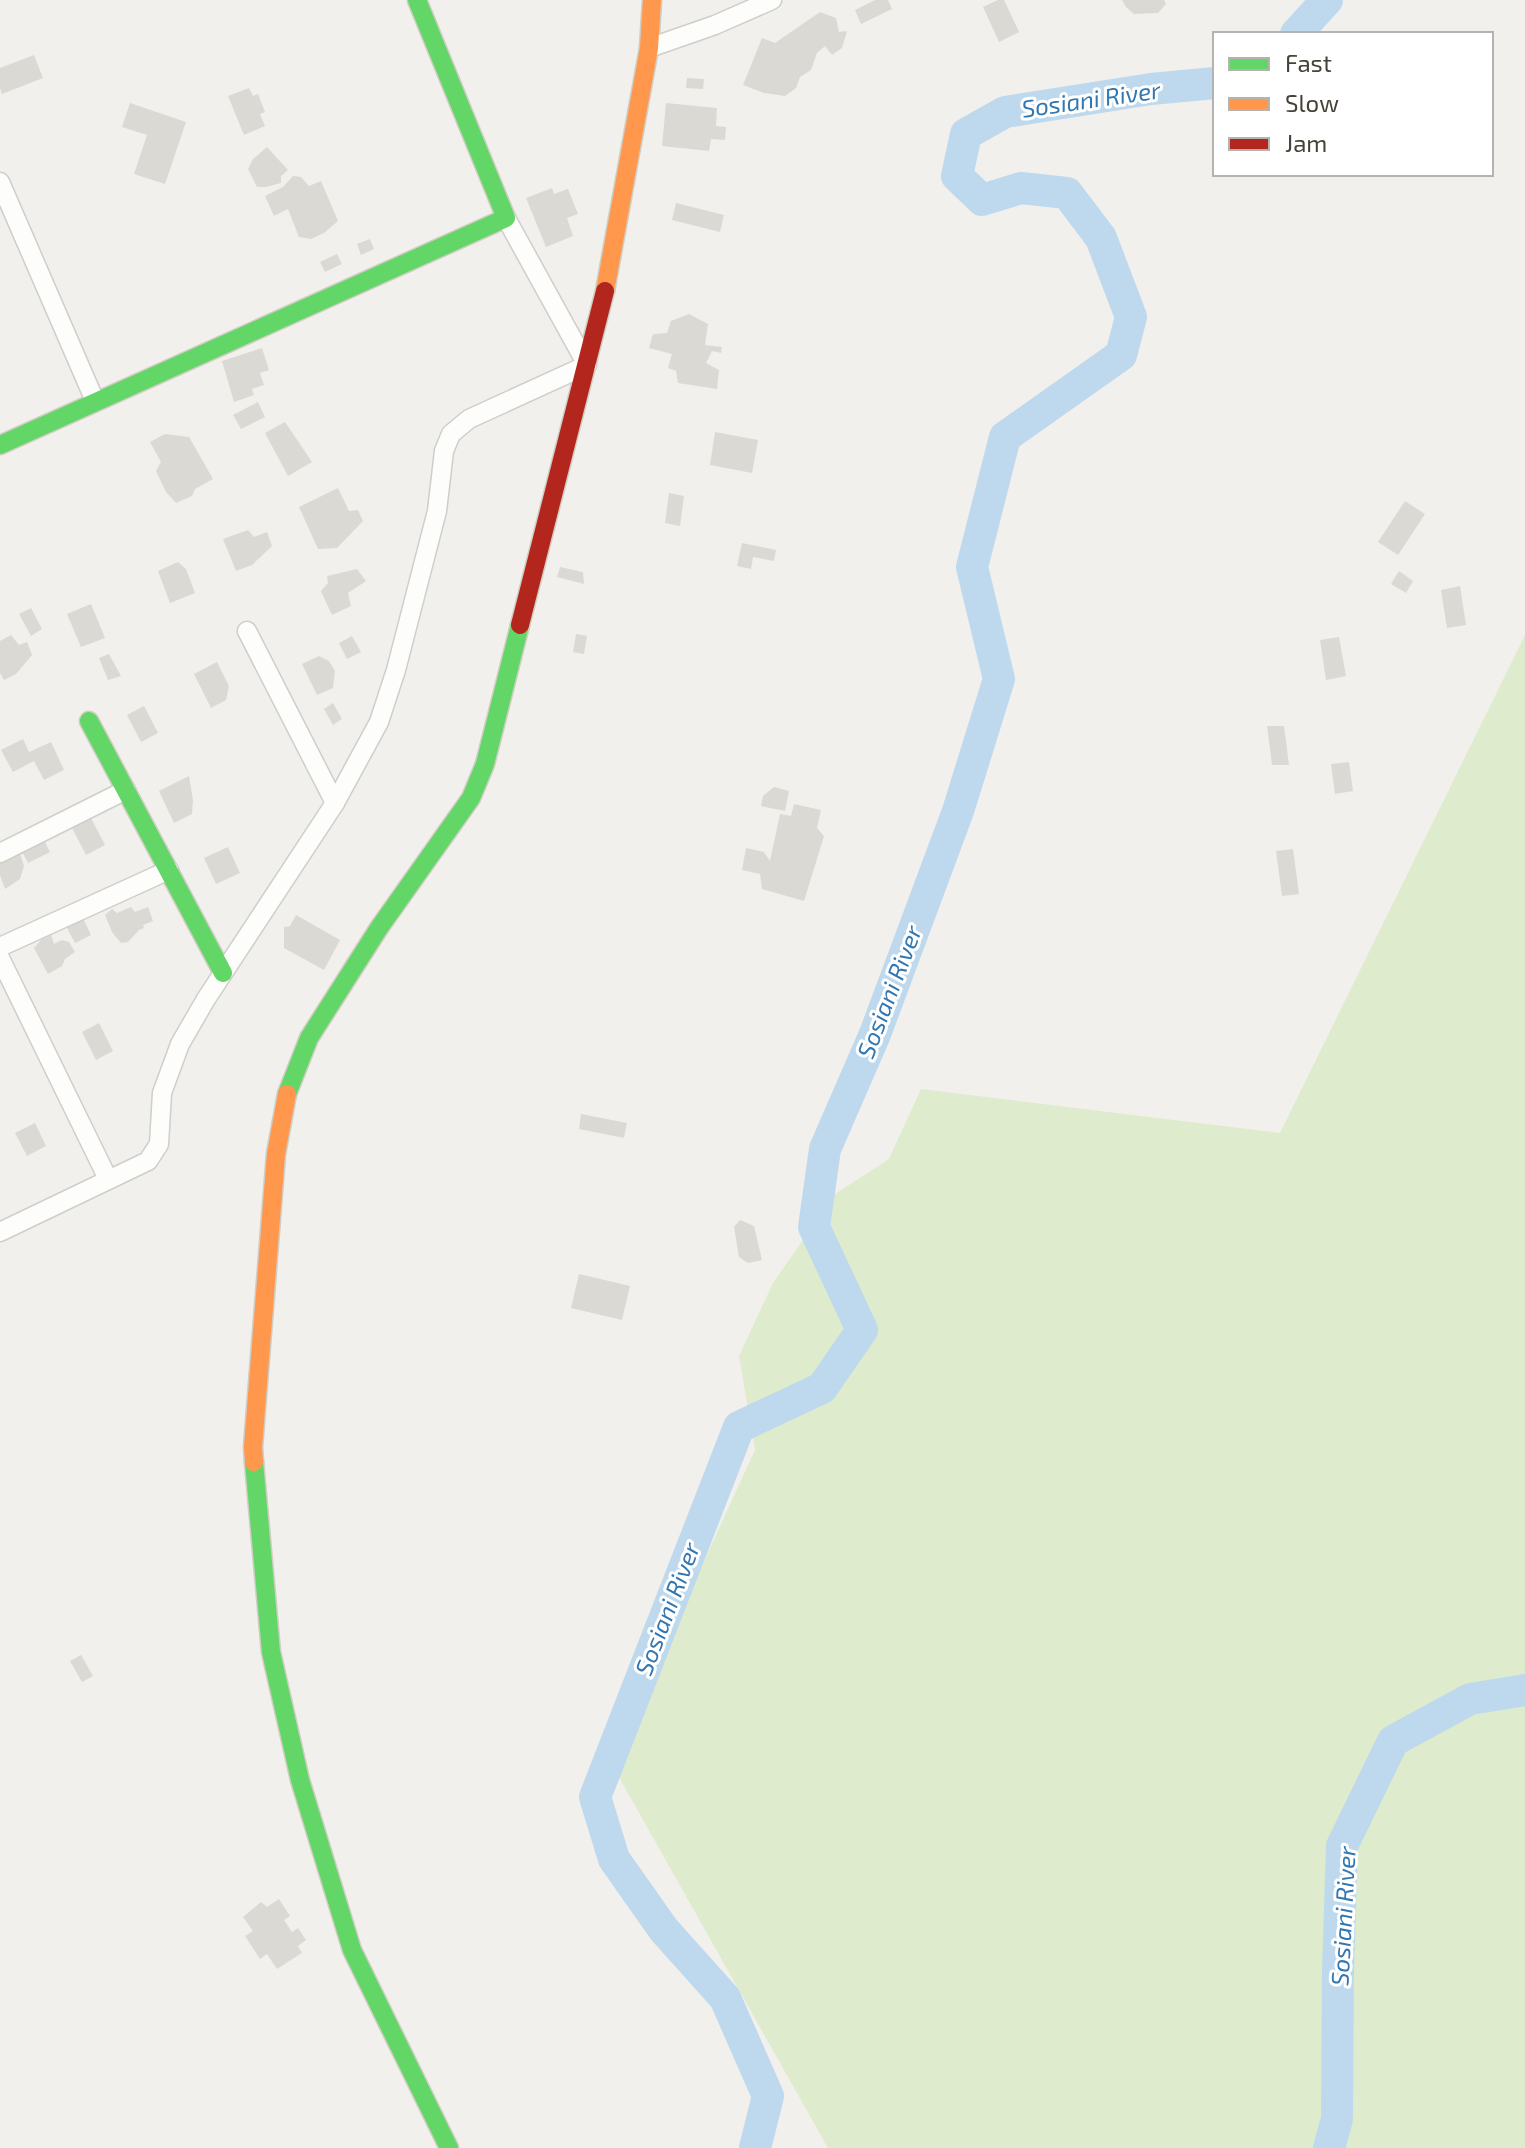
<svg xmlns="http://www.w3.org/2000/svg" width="1525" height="2148" viewBox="0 0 1525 2148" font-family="'Exo 2',sans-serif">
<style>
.green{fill:#deebcd}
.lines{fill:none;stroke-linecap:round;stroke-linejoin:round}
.river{stroke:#bed9ed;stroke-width:32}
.building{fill:#dbd9d4}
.street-casing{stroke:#cfcec9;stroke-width:21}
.fast-casing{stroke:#d0cdc3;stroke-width:21}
.slow-casing{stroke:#d0cdc3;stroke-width:21}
.jam-casing{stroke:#d0cdc3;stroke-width:21}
.street{stroke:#fdfdfc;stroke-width:18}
.fast{stroke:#63d668;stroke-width:18}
.slow{stroke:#ff974d;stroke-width:18}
.jam{stroke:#b3261e;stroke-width:18}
.labels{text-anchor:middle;stroke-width:6;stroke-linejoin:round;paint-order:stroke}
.water-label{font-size:24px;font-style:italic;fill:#3377b0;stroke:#fff}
</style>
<rect width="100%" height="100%" fill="#f1f0ec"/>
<path class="green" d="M1525,635V2148H828L611,1763L755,1450L739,1356L773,1283L835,1194L889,1159L921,1089L1280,1133Z"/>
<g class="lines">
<g class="river">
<path d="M1296,34L1327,0"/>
<path d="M755,2148L768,2096L725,1998L664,1930L614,1859L595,1797L739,1427L822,1388L862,1330L814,1227L825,1149L875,1034L958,811L999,679L972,567L1005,437L1121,355L1131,317L1101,238L1067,193L1021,188L982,200L957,176L966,134L1005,112L1151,89L1215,83"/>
<path d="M1329,2148L1337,2119L1338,1971L1342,1846L1393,1741L1470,1699L1525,1690"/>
</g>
</g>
<g class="building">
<path d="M875,0H888L892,9L861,24L855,10Z"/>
<path d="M998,0H1004L1019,32L999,42L983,7Z"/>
<path d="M1122,0H1164L1166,4L1158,13L1134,14L1126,7Z"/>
<path d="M820,12L836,18L839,32L847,31L842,48L832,55L825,46L817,53L811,70L800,77L796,88L785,96L764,93L743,85L762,38L775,43Z"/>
<path d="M34,55L43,78L2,94L0,88V68Z"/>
<path d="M687,78L704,79L703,89L686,88Z"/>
<path d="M249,88L253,96L258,94L265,112L260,114L265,126L244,135L228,96Z"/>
<path d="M130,103L186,122L165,184L134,174L147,135L122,127Z"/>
<path d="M666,103L717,108L716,126L726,127L725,140L711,139L709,151L662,146Z"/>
<path d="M267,147L288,170L281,176V183L266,187H257L248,169L253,159Z"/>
<path d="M293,176L301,177L309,186L321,181L338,221L324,233L311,239L299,237L288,209L274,216L265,196L283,187Z"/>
<path d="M552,188L554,194L568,189L578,214L567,218L573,236L546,247L526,198Z"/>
<path d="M676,203L724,215L720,232L672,220Z"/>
<path d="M370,239L374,249L361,255L357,244Z"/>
<path d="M337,254L342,264L325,272L320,262Z"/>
<path d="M689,314L708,324L705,345L722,347L721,353L712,351L706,363L719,370L717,389L678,383L676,371L668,368L672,354L649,348L653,334L667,333L671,321Z"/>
<path d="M262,348L269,370L260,373L264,385L252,389L254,395L234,402L222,361Z"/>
<path d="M258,402L265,417L241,429L233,415Z"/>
<path d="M285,422L312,462L288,476L265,433Z"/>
<path d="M715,432L758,440L752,473L710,465Z"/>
<path d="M165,434L189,437L213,479L195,489L192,496L176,503L166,492L156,471L161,462L150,442Z"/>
<path d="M338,488L349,511L358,510L363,521L337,548L318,549L299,507Z"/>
<path d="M669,493L684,496L680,526L665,523Z"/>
<path d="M1405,501L1425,514L1398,555L1378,542Z"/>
<path d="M248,530L254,537L267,532L272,546L252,565L236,571L223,539Z"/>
<path d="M742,543L776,550L774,561L753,557L751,569L737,566Z"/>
<path d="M178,562L186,569L195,593L170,603L158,571Z"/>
<path d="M560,567L583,572L584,584L557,577Z"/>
<path d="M357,569L366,581L348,593L351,606L332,615L321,591L328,583L327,576Z"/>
<path d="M1399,571L1413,581L1406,593L1391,584Z"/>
<path d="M1460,586L1466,625L1447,628L1441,590Z"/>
<path d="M91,604L105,638L81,647L67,614Z"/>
<path d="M31,608L42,629L31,636L19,614Z"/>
<path d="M576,634L587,636L584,654L573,652Z"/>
<path d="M11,635L19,645L27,642L32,655L16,674L4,680L0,673V641Z"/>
<path d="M352,636L361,652L347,659L339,643Z"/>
<path d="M1339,637L1346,676L1326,680L1320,640Z"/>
<path d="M109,654L121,676L108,680L99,658Z"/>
<path d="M319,656L329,661L335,671L333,688L317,695L302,664Z"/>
<path d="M217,662L229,686L226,700L211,708L194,674Z"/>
<path d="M333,703L342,719L333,725L324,709Z"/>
<path d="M144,706L158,733L141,742L127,715Z"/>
<path d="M1267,726H1284L1289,765H1272Z"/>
<path d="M23,739L29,752L51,742L64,770L44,780L34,761L13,772L1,750Z"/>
<path d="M1349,762L1353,791L1335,794L1331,764Z"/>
<path d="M189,776L193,800L192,814L174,823L159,791Z"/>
<path d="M774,787L789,791L785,811L761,806L763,796Z"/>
<path d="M794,804L821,810L817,828L824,836L804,901L762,889L760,874L742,870L746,848L764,852L770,861L780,814L791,816Z"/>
<path d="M90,816L105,845L86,855L71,826Z"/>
<path d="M37,827L50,852L28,863L15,838Z"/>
<path d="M15,838L24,866L20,879L5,889L0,875V843Z"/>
<path d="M228,847L240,873L216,884L204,858Z"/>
<path d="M1293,849L1299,894L1282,896L1276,851Z"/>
<path d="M131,907L135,912L148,907L153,921L143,925L144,928L139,930L128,942L121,943L112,932L105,915L112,909L117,913Z"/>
<path d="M296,915L340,940L324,970L284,948V927L290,926Z"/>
<path d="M82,916L91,935L75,943L65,924Z"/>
<path d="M51,935L54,944L62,940L69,942L75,952L65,959L62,966L48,974L34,948L41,940Z"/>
<path d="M99,1023L113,1051L96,1060L82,1032Z"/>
<path d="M581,1114L627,1123L624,1138L579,1129Z"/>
<path d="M35,1123L46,1146L27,1156L15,1133Z"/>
<path d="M740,1220L754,1226L762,1260L748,1263L739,1257L734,1227Z"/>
<path d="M579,1274L630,1286L622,1320L571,1308Z"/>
<path d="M81,1655L93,1676L82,1682L70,1661Z"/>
<path d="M279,1899L290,1916L284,1920L292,1932L298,1928L306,1940L298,1946L302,1953L277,1969L267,1954L260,1959L245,1936L253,1931L243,1917L261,1902L267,1907Z"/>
</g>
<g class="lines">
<g class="street-casing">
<g id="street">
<path d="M649,48L715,25L772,0"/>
<path d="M0,182L95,401"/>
<path d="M247,631L335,803"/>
<path d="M0,853L126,790"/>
<path d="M0,947L169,870"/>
<path d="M0,958L108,1179"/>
<path d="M0,1232L148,1161L159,1144L162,1093L180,1044L206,999L335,803L379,722L396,670L437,511L444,451L451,434L469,419L587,365L506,218"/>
</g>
</g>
<g class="fast-casing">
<g id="fast">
<path d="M0,445L506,218L417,0"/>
<path d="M89,721L223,973"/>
<path d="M287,1094L309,1038L379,928L471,798L485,764L520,625"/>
<path d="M254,1462L271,1652L300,1780L352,1950L449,2148"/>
</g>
</g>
<g class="slow-casing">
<g id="slow">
<path d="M605,291L649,48L652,0"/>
<path d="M254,1462L253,1447L276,1154L287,1094"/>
</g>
</g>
<g class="jam-casing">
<path id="jam" d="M520,625L605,291"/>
</g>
<use href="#street" class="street"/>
<use href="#fast" class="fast"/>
<use href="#slow" class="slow"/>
<use href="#jam" class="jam"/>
</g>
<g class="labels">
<g class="water-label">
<text transform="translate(1091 100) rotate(-8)" y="8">Sosiani River</text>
<text transform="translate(890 992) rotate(-69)" y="8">Sosiani River</text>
<text transform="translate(668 1609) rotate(-69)" y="8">Sosiani River</text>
<text transform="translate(1344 1916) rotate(-87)" y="8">Sosiani River</text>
</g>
</g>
<rect x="1213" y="32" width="280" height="144" fill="#ffffff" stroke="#b5b3af" stroke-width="2"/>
<rect x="1229" y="58" width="40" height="12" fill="#63d668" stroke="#b5b3af" stroke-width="2"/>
<text x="1285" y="72" font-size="24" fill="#474237">Fast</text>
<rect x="1229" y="98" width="40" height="12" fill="#ff974d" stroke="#b5b3af" stroke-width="2"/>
<text x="1285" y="112" font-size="24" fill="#474237">Slow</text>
<rect x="1229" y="138" width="40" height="12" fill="#b3261e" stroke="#b5b3af" stroke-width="2"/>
<text x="1285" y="152" font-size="24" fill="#474237">Jam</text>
</svg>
